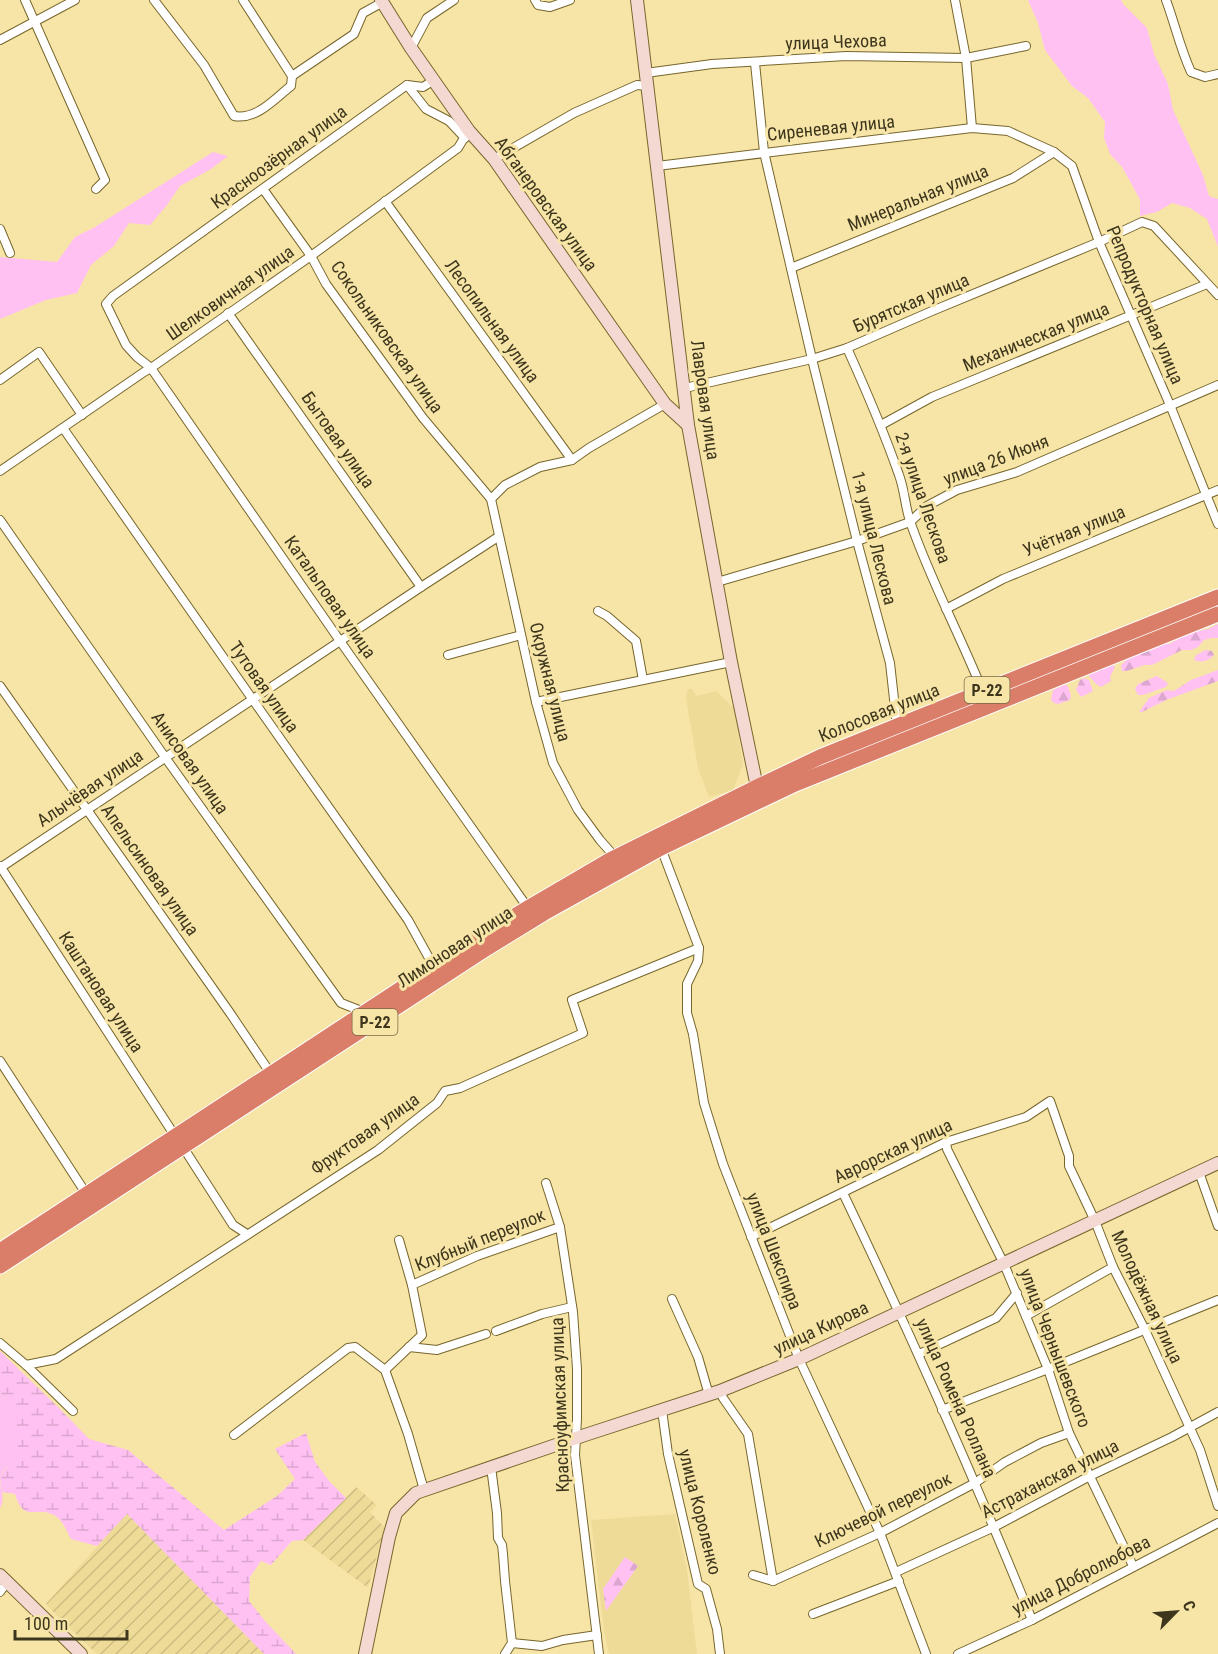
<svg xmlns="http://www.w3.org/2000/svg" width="1218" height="1654" viewBox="0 0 1218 1654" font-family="'Roboto Condensed',sans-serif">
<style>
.built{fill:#eedb97}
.industrial{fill:url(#industrial-furrows)}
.forest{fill:url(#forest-firs)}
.wetland{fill:url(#wetland-marsh)}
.park{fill:#ffc1f2}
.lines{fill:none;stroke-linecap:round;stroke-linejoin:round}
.street-casing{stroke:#77662c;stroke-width:10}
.secondary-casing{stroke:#77662c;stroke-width:14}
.highway-casing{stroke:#fff;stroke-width:17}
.street{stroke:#fff;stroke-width:8}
.secondary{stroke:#f4d8d2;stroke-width:12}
.highway{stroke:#da7e69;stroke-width:15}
.labels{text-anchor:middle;stroke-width:6;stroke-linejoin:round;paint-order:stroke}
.shield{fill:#f7e5a8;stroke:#756a47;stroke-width:1.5}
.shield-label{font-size:16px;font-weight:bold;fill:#3d361d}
.street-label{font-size:18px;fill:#3d361d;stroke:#f7e5a8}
</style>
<defs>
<pattern id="industrial-furrows" width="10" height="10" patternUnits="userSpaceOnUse" patternTransform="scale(1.5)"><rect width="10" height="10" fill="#eedb97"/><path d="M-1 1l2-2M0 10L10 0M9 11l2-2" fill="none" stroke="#cdbd82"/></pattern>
<pattern id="forest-firs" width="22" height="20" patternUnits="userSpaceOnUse" patternTransform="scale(1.5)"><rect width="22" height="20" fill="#ffc1f2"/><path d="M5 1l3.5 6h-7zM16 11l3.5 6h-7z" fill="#dba6cf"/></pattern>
<pattern id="wetland-marsh" width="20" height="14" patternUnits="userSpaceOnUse" patternTransform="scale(1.5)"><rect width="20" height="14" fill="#ffc1f2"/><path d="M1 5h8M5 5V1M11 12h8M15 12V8" fill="none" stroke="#dba6cf"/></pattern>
</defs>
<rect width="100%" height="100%" fill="#f7e5a8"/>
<g class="built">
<path d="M688,689H692L696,696L716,691L734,708L743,764L733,790L709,797L698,768L686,698Z"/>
<path d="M675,1514L687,1570L697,1654H609L604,1631L591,1520Z"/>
</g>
<g class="industrial">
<path d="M356,1487L377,1505L370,1512L385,1528L368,1588L303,1540Z"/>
<path d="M127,1513L264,1654H97L59,1618L46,1604Z"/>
</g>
<g class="forest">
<path d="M1218,624V638H1212L1204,640L1198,647L1191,650H1182L1152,665H1144L1127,671H1122L1121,665L1131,656L1161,644H1169L1189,633L1208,629Z"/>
<path d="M1206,650L1212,651L1214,655C1209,661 1202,663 1194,660L1196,655Z"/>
<path d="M1113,664L1115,667L1110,677L1111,681L1101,687L1096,684L1088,675L1093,670Z"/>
<path d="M1218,670V681L1166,700L1142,712H1139L1149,698L1167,690L1174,691L1191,680Z"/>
<path d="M1157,676L1168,683L1166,687L1143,695H1138L1135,689L1138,684Z"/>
<path d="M1084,678L1089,680L1093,691L1081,697L1076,690L1080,680Z"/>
<path d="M1064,685H1067L1071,695L1070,700L1058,704L1054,703L1051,700L1053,690Z"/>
<path d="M625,1557L638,1566L606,1611L603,1589Z"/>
</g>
<path class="wetland" d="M0,1351L60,1409L89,1439L128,1450L224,1530L277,1496L295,1479L275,1449L306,1433L315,1462L330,1482L346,1498L303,1540L292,1541L271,1565L261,1561L250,1577L249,1601L266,1622L296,1654H264L127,1514L97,1546L71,1539C66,1530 63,1520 54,1515C36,1505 24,1524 15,1494L2,1492L0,1477L8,1465L4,1399L0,1396Z"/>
<g class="park">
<path d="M1028,0H1121L1123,4L1147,28L1154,54L1168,84L1173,110L1203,175L1209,196L1218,199V247L1207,219L1190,208L1172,203L1157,212L1140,216V200L1131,183L1122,167L1110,154L1104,138L1105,122L1088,98L1072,86L1045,50L1038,23Z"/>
<path d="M213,152L228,156L211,169L180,186L167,205L150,225L129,223L114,246L91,265L77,293L46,300L0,319V257L57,262L75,237L95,227Z"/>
<path d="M0,1396C21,1411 17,1434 18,1456C12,1462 1,1470 0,1479C0,1489 6,1498 0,1508Z"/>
</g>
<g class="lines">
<g class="street-casing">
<g id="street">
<path d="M25,0L105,180L96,189"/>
<path d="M154,0L204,65L234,116C257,120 274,99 291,86L292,76L354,34L363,13L383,2"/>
<path d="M243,0L292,76"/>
<path d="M535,0L538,5L550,7L570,0"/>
<path d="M955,0L966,58L972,128"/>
<path d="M1166,0C1175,24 1180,48 1191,72L1205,77L1218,74"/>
<path d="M0,40L75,0"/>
<path d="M411,48L427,18L454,0"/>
<path d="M755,63L764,152L812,359L857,541L890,663L897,726"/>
<path d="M646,73L712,64L846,56L966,58L1026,46"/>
<path d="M407,85L423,87L434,80"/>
<path d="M465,138L449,121L426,109L407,85L113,296L106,304L126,345L137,357L151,368L340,641L528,908"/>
<path d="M494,159L574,113L637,85L648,86"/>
<path d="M657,166L972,128L1008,131L1054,152L1072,166L1099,242L1170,405L1218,524"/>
<path d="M263,189L311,256L326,284L423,418L491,499L536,702L553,763L578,810L600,840L615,857"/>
<path d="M385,201L572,460"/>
<path d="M0,229L10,253"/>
<path d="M791,268L1013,178L1054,152"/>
<path d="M228,313L421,587"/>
<path d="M847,348C866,390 884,432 899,475C905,491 905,508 911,524C931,581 960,635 983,692"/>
<path d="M0,380L39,352L82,415"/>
<path d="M685,388L812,359L847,348L932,311L1099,242L1142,222L1154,226L1218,295"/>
<path d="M881,425L932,397L1207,284"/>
<path d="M63,428L253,700L408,920L434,967"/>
<path d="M0,471L144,372L151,368L311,256L458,148L467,133"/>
<path d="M491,499L505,485L540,467L572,460L589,448L665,404"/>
<path d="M0,520L167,760L341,1003L364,1012"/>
<path d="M717,582L857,541L910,522L927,506L957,490L1017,472L1218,385"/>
<path d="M946,609L1003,579L1218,490"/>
<path d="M598,611L607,616L636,641L643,680"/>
<path d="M448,655L521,635"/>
<path d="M0,686L230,1013L271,1074"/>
<path d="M536,702L731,662"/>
<path d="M661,848L699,948L698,961L687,984V1013L693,1034L704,1103L723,1164L799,1359L880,1533L926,1654"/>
<path d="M0,866L175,1136"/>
<path d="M0,868L421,587L498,537"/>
<path d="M0,1061L87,1195"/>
<path d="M946,1142L947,1149L1004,1264L1048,1369L1069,1433L1133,1566"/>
<path d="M183,1147L233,1225L247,1234"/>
<path d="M1199,1172L1218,1226"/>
<path d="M546,1183L560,1227L573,1312L577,1369V1419L575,1455L599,1654"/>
<path d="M843,1193C910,1333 973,1475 1032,1620"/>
<path d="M751,1237L946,1142L1026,1117L1050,1101L1069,1156V1166L1095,1221L1113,1267L1145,1330L1200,1450L1218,1506"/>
<path d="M412,1285L477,1256L560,1227"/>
<path d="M672,1299L698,1357L709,1395"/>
<path d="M1026,1316L1113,1267"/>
<path d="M496,1331L542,1314L572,1307"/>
<path d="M0,1343L26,1365L73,1411"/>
<path d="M409,1347L437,1350L486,1334"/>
<path d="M919,1354L996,1318L1017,1293"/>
<path d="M26,1365L56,1359L378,1150L437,1103L445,1091L460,1088L583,1033L572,1000L699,948"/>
<path d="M385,1370L422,1335L412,1285L399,1240"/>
<path d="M720,1391L723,1398L748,1434L773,1581L753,1575"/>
<path d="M662,1410L668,1454L698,1584L706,1589L717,1629L720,1654"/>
<path d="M942,1410L1048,1369L1218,1300"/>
<path d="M234,1435L348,1348L355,1347L385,1370L408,1434L424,1490"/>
<path d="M491,1467L497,1513L498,1538L502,1545L503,1554L505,1581L512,1643L505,1654"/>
<path d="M896,1572L994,1527L1090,1476L1172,1437L1218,1412"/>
<path d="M773,1581L880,1533L975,1483L1005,1462L1041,1443L1069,1433"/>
<path d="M0,1592L7,1582"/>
<path d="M813,1614L899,1581"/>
<path d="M512,1643L542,1646L563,1640L597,1635"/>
<path d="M958,1654L1032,1620L1218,1523"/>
</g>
</g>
<g class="secondary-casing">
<g id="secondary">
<path d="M381,0L411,48L469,131L494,159L665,404L688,425"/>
<path d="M637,0L688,425L731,662L757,787L759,793"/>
<path d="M0,1575L81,1654"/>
<path d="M365,1654L389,1537L396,1513L416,1493L585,1435L720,1391L799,1359L1218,1163"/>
</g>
</g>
<g class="highway-casing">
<g id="highway">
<path d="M0,1251L480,937L528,908L610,860L757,787L820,757L1218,597"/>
<path d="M0,1266L487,948L544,913L661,848L795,784L1218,614"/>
</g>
</g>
<use href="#street" class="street"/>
<use href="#secondary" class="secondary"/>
<use href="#highway" class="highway"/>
</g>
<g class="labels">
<g class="shield">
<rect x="964.5" y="677" width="45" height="26" rx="4.5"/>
<rect x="352.5" y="1009" width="45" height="26" rx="4.5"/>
</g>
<g class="shield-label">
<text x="987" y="696">Р-22</text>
<text x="375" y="1028">Р-22</text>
</g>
<g class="street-label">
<text transform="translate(836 42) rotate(-2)" y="6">улица Чехова</text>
<text transform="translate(831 128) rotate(-6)" y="6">Сиреневая улица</text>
<text transform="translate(279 157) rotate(-36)" y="6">Красноозёрная улица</text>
<text transform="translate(918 198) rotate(-22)" y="6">Минеральная улица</text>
<text transform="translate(546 204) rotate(54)" y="6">Абганеровская улица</text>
<text transform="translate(230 293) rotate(-35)" y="6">Шелковичная улица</text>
<text transform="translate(911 303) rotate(-23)" y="6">Бурятская улица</text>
<text transform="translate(1145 305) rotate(67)" y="6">Репродукторная улица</text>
<text transform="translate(492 321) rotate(54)" y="6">Лесопильная улица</text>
<text transform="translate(387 337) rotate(55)" y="6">Сокольниковская улица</text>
<text transform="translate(1036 337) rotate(-22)" y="6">Механическая улица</text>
<text transform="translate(705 400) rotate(82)" y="6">Лавровая улица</text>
<text transform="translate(338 440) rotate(55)" y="6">Бытовая улица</text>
<text transform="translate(996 460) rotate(-21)" y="6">улица 26 Июня</text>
<text transform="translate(923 498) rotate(71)" y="6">2-я улица Лескова</text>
<text transform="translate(1074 531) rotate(-22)" y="6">Учётная улица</text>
<text transform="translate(874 538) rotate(76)" y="6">1-я улица Лескова</text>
<text transform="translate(330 597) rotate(55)" y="6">Катальповая улица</text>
<text transform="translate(550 682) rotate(76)" y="6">Окружная улица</text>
<text transform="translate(264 687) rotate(55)" y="6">Тутовая улица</text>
<text transform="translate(879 713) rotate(-22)" y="6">Колосовая улица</text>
<text transform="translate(190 763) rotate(55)" y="6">Анисовая улица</text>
<text transform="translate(90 788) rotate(-34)" y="6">Алычёвая улица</text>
<text transform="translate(150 870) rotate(55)" y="6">Апельсиновая улица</text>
<text transform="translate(455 947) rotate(-33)" y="6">Лимоновая улица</text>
<text transform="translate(101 992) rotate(57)" y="6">Каштановая улица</text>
<text transform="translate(365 1134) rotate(-35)" y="6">Фруктовая улица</text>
<text transform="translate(893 1151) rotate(-25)" y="6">Аврорская улица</text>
<text transform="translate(480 1240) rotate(-22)" y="6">Клубный переулок</text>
<text transform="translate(774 1251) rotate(69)" y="6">улица Шекспира</text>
<text transform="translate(1147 1297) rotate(65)" y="6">Молодёжная улица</text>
<text transform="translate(821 1328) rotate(-25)" y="6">улица Кирова</text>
<text transform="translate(1055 1348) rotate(69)" y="6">улица Чернышевского</text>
<text transform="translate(956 1398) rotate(66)" y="6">улица Ромена Роллана</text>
<text transform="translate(560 1405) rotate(-92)" y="6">Красноуфимская улица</text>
<text transform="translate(1050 1479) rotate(-27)" y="6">Астраханская улица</text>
<text transform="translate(883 1510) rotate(-26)" y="6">Ключевой переулок</text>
<text transform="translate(700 1512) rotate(76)" y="6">улица Короленко</text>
<text transform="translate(1081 1575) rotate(-27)" y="6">улица Добролюбова</text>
</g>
</g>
<g transform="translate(1176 1612) rotate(65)" stroke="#f7e5a8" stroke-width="4.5" paint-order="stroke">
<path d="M0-4.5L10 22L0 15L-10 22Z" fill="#3d361d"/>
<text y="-9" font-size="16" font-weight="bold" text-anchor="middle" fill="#3d361d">С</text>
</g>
<path d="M15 1630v9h112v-9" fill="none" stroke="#3d361d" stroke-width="3"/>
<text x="24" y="1630" font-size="18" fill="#3d361d" stroke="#f7e5a8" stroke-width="4.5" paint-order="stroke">100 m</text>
</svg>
